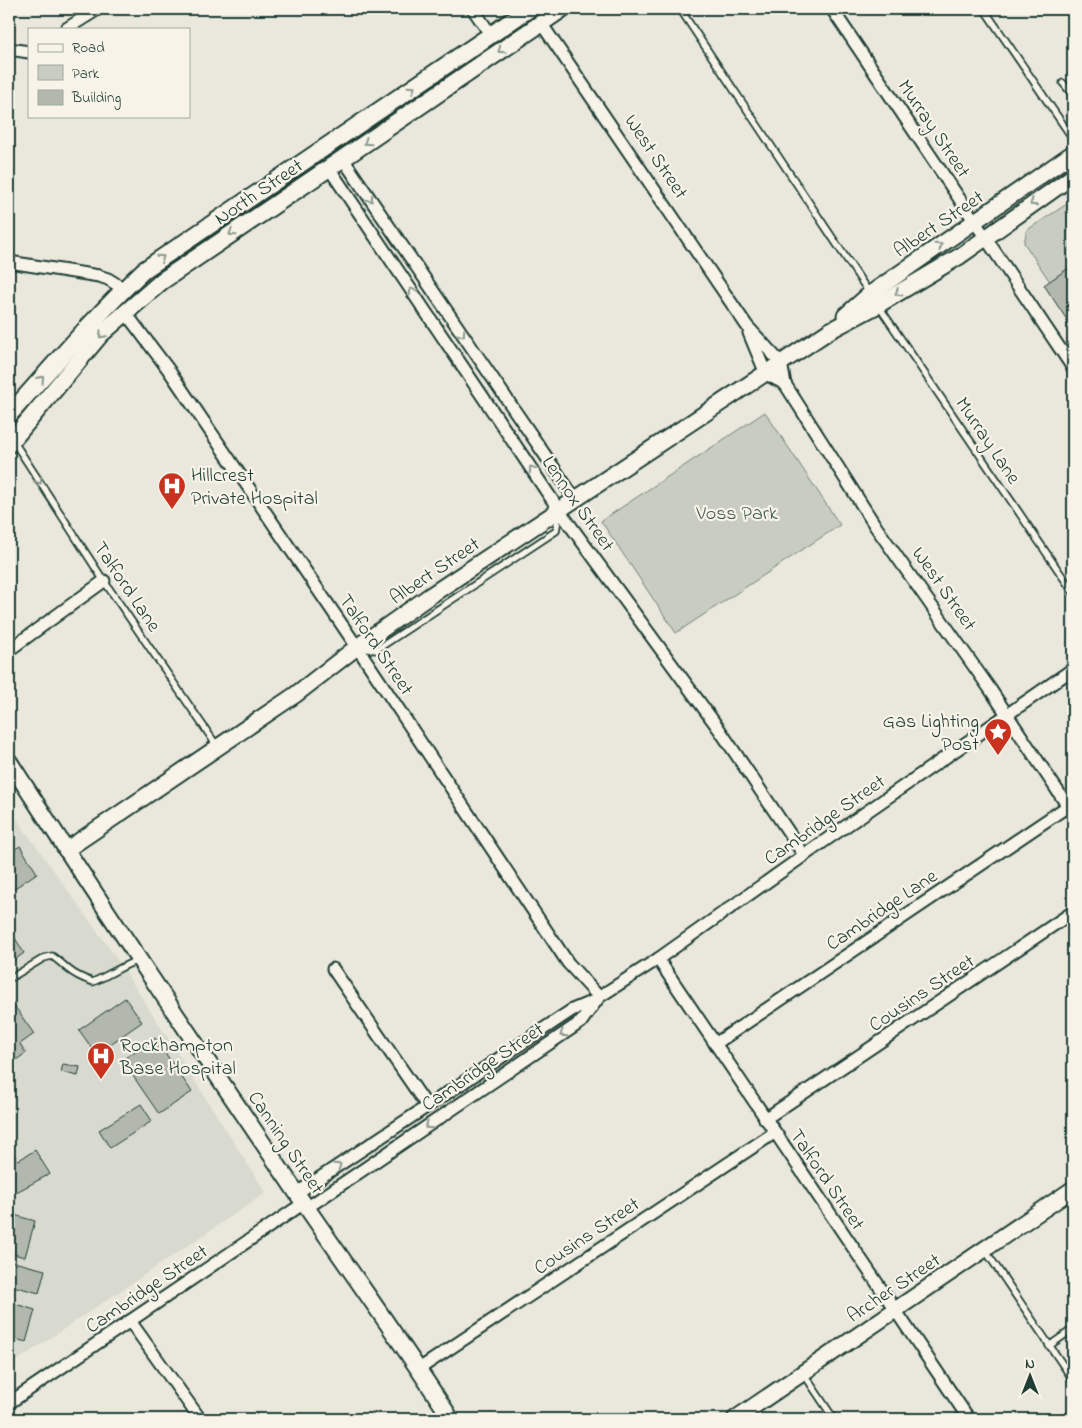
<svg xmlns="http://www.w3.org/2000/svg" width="1082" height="1428" viewBox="0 0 1082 1428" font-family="'Indie Flower',sans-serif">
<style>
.built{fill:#d9dacf}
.green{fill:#c8ccc1;stroke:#74847a}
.building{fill:#b2b8ae;stroke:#1f3d34}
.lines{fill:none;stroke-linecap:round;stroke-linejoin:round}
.service-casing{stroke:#1f3d34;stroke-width:9}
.minor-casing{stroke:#1f3d34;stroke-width:15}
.tertiary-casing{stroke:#1f3d34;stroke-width:19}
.secondary-casing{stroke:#1f3d34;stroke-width:20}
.service{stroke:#f7f3e8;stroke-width:5.5}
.minor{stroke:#f7f3e8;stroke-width:11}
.tertiary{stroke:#f7f3e8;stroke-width:15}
.secondary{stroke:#f7f3e8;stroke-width:16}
.oneway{stroke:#8b988e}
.labels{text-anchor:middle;stroke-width:4.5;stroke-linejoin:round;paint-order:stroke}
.street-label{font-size:20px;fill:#1f3d34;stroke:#f7f3e8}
.poi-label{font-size:20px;fill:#1f3d34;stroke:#f7f3e8;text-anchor:start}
.park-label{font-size:20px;fill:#415a50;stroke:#f7f3e8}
</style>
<rect width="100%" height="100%" fill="#eae8dd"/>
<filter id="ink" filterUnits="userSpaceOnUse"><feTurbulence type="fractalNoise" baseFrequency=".02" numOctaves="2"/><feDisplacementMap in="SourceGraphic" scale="10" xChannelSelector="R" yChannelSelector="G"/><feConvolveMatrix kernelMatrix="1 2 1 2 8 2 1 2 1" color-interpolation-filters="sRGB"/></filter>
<g filter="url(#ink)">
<path class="built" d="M9,808L122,966L266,1193L9,1366Z"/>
<g class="green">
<path d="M1073,200V316L1024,243L1027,230Z"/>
<path d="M765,412L840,525L676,633L601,521Z"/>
</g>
<g class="building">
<path d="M1073,265V329L1044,285Z"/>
<path d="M20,846L37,873L9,892V853Z"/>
<path d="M9,928L24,953L9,964Z"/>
<path d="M125,998L142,1022L96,1054L79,1030Z"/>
<path d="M11,1001L34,1034L20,1044L26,1053L9,1065V1003Z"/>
<path d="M155,1038L192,1092L159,1114L122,1060Z"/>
<path d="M63,1064L80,1067L78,1076L61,1072Z"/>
<path d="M141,1104L152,1121L110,1148L99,1130Z"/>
<path d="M35,1150L50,1174L9,1196V1161L15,1156L19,1160Z"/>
<path d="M14,1215L35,1221L25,1257L9,1253V1237Z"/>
<path d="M10,1261L45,1270L39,1293L9,1285Z"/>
<path d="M9,1302L35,1310L26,1342L9,1337Z"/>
</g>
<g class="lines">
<g class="service-casing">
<g id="service">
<path d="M680,9L870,294"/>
<path d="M984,9L1073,139"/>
<path d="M1063,83L1073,95"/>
<path d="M878,305L1073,592"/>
<path d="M14,442L104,581L217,746"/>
<path d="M360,648L376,650L556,531L559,514"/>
<path d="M9,979L44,958L52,956C58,960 62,964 68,969C75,975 84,979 93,982C109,975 122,966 138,960"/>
<path d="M985,1250L1073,1380"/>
<path d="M1049,1346L1073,1329"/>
<path d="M804,1374L834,1419"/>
</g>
</g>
<g class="minor-casing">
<g id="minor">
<path d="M473,9L491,35"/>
<path d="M832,9L1073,368"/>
<path d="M541,23L747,326L781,363L785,384L876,527L990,689L1073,814"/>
<path d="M66,29L98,9"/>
<path d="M9,49L29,52"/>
<path d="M343,159L575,499"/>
<path d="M329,168L559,510L719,729L804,855"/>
<path d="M9,262L99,276L108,279L124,289"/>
<path d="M125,312L168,369L357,647L568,963L599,997"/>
<path d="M749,333L766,374L785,384"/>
<path d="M9,650L104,581"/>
<path d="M658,959L969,1419"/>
<path d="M333,969L427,1106"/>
<path d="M715,1044L1068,806"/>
<path d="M765,1119L1073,912"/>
<path d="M297,1193L572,1010L596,1000"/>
<path d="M308,1207L581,1022L599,997L658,959L823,842L1073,669"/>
<path d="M130,1321L200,1419"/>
<path d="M419,1369L774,1133"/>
<path d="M9,1403L304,1203"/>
</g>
</g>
<g class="tertiary-casing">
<g id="tertiary">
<path d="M845,316L870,294L1073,153"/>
<path d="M9,761C102,906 199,1049 296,1192C348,1268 402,1342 451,1419"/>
<path d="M66,850L295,695L357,647L431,595L829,331L878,305L960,256L1073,176"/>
<path d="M735,1419L1073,1189"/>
</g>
</g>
<g class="secondary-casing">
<g id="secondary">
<path d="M9,415C53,366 95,316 144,270L529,9"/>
<path d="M9,444L100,335L162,281L329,168L562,9"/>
</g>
</g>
<use href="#service" class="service"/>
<use href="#minor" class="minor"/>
<use href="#tertiary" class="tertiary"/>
<use href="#secondary" class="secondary"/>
</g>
<defs><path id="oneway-chevron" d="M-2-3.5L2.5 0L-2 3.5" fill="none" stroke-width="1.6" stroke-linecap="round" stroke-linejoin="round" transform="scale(1.25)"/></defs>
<g class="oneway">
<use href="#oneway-chevron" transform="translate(501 50) rotate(145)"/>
<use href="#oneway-chevron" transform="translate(412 89) rotate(-34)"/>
<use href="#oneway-chevron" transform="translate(367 142) rotate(145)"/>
<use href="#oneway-chevron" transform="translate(370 199) rotate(56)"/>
<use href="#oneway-chevron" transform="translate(1033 203) rotate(146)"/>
<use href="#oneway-chevron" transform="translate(232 233) rotate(146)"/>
<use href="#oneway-chevron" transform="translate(939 246) rotate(-35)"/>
<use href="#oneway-chevron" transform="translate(161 258) rotate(-35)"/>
<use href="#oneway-chevron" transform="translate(412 291) rotate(-124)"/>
<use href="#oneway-chevron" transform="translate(898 293) rotate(149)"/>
<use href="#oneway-chevron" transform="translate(462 334) rotate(56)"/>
<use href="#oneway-chevron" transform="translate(102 335) rotate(134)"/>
<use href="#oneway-chevron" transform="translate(41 379) rotate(-48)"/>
<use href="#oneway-chevron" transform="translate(532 469) rotate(-124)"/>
<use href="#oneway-chevron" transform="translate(39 481) rotate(57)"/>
<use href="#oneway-chevron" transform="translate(563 1034) rotate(146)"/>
<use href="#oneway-chevron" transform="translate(428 1126) rotate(146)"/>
<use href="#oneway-chevron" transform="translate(338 1166) rotate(-34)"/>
</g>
</g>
<defs>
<g id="hospital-pin" transform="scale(1.4375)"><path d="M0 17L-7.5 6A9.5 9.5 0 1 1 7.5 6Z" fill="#c8321e" stroke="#f7f3e8"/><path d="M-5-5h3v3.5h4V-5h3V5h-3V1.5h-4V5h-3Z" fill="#fff"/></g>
<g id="sight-pin" transform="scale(1.4375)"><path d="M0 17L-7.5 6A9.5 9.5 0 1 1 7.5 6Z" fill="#c8321e" stroke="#f7f3e8"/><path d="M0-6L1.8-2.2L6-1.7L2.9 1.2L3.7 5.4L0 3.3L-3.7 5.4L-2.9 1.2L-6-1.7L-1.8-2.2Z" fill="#fff"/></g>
</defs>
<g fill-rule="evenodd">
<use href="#hospital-pin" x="172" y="486"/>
<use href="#sight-pin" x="998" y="732"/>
<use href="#hospital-pin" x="101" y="1056"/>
</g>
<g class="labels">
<g class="street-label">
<text transform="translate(935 128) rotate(56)" y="7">Murray Street</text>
<text transform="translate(657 156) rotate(56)" y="7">West Street</text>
<text transform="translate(258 191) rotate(-34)" y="7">North Street</text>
<text transform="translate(938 223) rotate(-34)" y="7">Albert Street</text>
<text transform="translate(989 440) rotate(56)" y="7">Murray Lane</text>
<text transform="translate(579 503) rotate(55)" y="7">Lennox Street</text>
<text transform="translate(434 570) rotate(-34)" y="7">Albert Street</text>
<text transform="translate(128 586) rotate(56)" y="7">Talford Lane</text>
<text transform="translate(945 588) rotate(55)" y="7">West Street</text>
<text transform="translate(377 644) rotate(56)" y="7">Talford Street</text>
<text transform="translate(824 819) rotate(-35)" y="7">Cambridge Street</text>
<text transform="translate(881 909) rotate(-34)" y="7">Cambridge Lane</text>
<text transform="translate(921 992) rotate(-34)" y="7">Cousins Street</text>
<text transform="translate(482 1066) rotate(-34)" y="7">Cambridge Street</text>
<text transform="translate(287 1142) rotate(56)" y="7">Canning Street</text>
<text transform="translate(828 1179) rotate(56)" y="7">Talford Street</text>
<text transform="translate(586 1235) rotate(-34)" y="7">Cousins Street</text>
<text transform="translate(893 1287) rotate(-34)" y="7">Archer Street</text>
<text transform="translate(146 1288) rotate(-34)" y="7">Cambridge Street</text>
</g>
<g class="poi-label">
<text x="191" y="481">Hillcrest<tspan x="191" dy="23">Private Hospital</tspan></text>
<text x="979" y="727" text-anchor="end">Gas Lighting<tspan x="979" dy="23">Post</tspan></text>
<text x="120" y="1051">Rockhampton<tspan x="120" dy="23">Base Hospital</tspan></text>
</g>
<g class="park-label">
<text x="737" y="519">Voss Park</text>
</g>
</g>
<rect width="1082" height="1428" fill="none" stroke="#f7f3e8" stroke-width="30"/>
<rect x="15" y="15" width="1052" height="1398" fill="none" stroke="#1f3d34" stroke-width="2" filter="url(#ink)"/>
<rect x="28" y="28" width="162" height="90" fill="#f7f3e8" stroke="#a1aaa0"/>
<rect x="38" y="44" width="25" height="8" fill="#f7f3e8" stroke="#a1aaa0"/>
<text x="72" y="52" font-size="15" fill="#1f3d34">Road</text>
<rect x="38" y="65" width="25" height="15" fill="#c8ccc1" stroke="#a1aaa0"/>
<text x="72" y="78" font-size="15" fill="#1f3d34">Park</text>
<rect x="38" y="90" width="25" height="15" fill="#b2b8ae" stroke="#a1aaa0"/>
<text x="72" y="102" font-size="15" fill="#1f3d34">Building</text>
<g transform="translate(1030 1376)" stroke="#f7f3e8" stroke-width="4" paint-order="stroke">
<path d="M0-4L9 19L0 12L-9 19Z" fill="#1f3d34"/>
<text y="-8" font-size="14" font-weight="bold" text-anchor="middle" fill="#1f3d34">N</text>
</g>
</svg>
